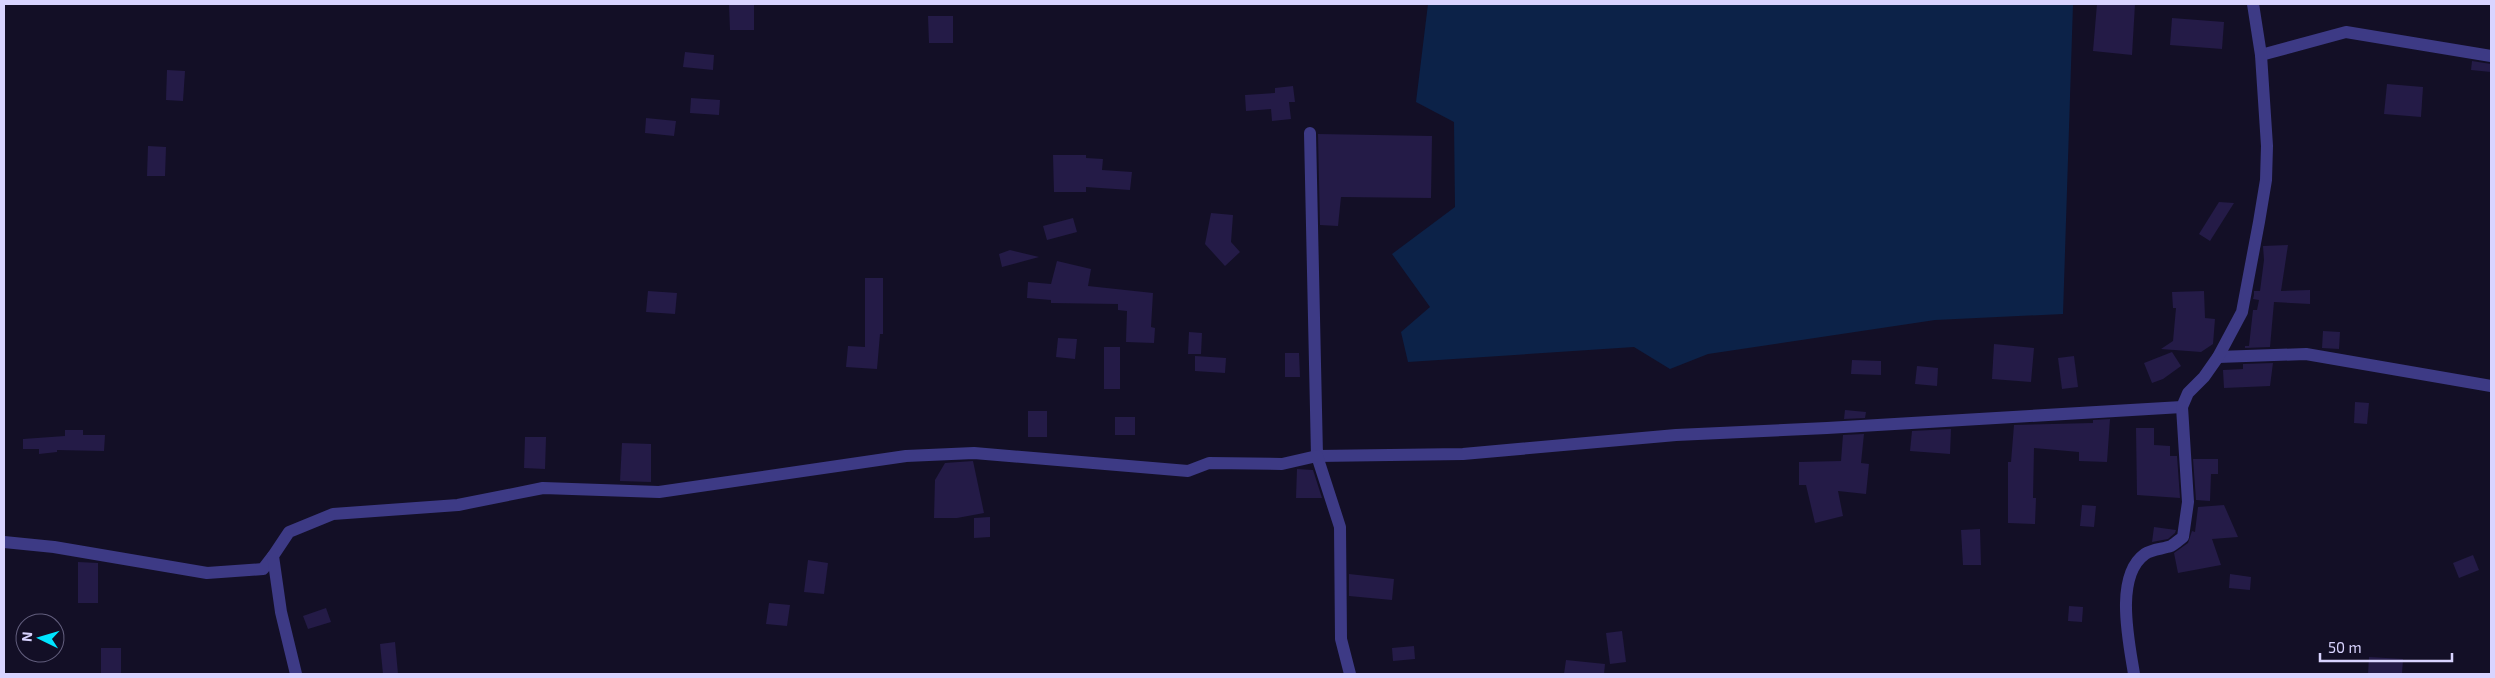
<svg xmlns="http://www.w3.org/2000/svg" width="2495" height="678" viewBox="0 0 2495 678" font-family="'Exo 2',sans-serif">
<style>
.water{fill:#0c2248}
.building{fill:#241b47}
.lines{fill:none;stroke-linecap:round;stroke-linejoin:round}
.minor{stroke:#3d3a85;stroke-width:12}
.tertiary{stroke:#3d3a85;stroke-width:12}
</style>
<rect width="100%" height="100%" fill="#130f26"/>
<path class="water" d="M1428,4H2073L2063,314L1935,320L1708,354L1670,369L1634,347L1408,362L1401,332L1430,307L1392,254L1455,207L1454,122L1416,102Z"/>
<g class="building">
<path d="M729,4H754V30H730Z"/>
<path d="M2097,4H2135L2132,55L2093,51Z"/>
<path d="M928,16H953V43H929Z"/>
<path d="M2172,18L2224,22L2222,49L2170,45Z"/>
<path d="M685,52L714,55L713,70L683,67Z"/>
<path d="M2472,61L2491,64V72L2471,70Z"/>
<path d="M167,70L185,71L183,101L166,100Z"/>
<path d="M2387,84L2423,87L2421,117L2384,114Z"/>
<path d="M1293,86L1295,102H1289L1291,119L1272,121L1271,109L1246,111L1245,95L1275,93V88Z"/>
<path d="M691,98L720,100L719,115L690,113Z"/>
<path d="M646,118L676,121L674,136L645,133Z"/>
<path d="M1318,134L1432,136L1431,198L1341,197L1338,226L1320,225Z"/>
<path d="M148,146L166,147L165,176H147Z"/>
<path d="M1053,155H1086V158L1103,159L1102,170L1132,172L1130,190L1086,187V192H1054Z"/>
<path d="M2219,202L2234,203L2210,241L2199,234Z"/>
<path d="M1211,213L1233,215L1231,242L1240,252L1225,266L1205,244Z"/>
<path d="M1073,218L1077,232L1047,240L1043,226Z"/>
<path d="M2288,245L2281,291L2310,290V304L2274,302L2270,347L2245,348V346H2249L2253,310H2257L2259,300L2253,299L2254,295V291H2260L2264,260L2263,246Z"/>
<path d="M1010,250L1039,257L1002,267L999,254Z"/>
<path d="M1057,261L1091,269L1088,286L1153,293L1151,327L1155,328L1154,343L1126,342L1127,311L1118,310V304L1051,303V300L1027,298L1028,282L1051,284Z"/>
<path d="M865,278H883V334H880L877,369L846,367L848,346L865,347Z"/>
<path d="M648,291L677,293L675,314L646,312Z"/>
<path d="M2204,291L2205,318L2215,319L2213,344L2201,352L2161,349L2173,341L2176,308H2173L2172,292Z"/>
<path d="M2323,331L2340,332L2339,349L2322,348Z"/>
<path d="M1189,332L1202,333L1201,354H1188Z"/>
<path d="M1058,338L1077,339L1075,359L1056,357Z"/>
<path d="M1994,344L2034,348L2031,382L1992,379Z"/>
<rect x="1104" y="347" width="16" height="42"/>
<path d="M2172,352L2181,366L2163,379L2152,383L2144,363Z"/>
<path d="M1285,353H1299L1300,377H1285Z"/>
<path d="M1195,356L1226,358L1225,373L1195,371Z"/>
<path d="M2074,356L2078,387L2062,389L2058,358Z"/>
<path d="M1852,360L1881,361V375L1851,374Z"/>
<path d="M2273,363L2270,386L2224,388L2223,370L2243,369V364Z"/>
<path d="M1917,366L1938,368L1937,386L1915,384Z"/>
<path d="M2355,402L2369,403L2367,424L2354,423Z"/>
<path d="M1845,410L1866,412L1865,418L1844,419Z"/>
<rect x="1028" y="411" width="19" height="26"/>
<rect x="1115" y="417" width="20" height="18"/>
<path d="M2110,419L2107,462L2079,461V452L2034,448L2033,498H2036L2035,524L2008,523V462H2011L2014,425L2093,423V420Z"/>
<path d="M2136,428H2154V445L2170,446V456H2177L2180,498L2137,495Z"/>
<path d="M1951,429L1950,454L1910,451L1912,431Z"/>
<path d="M65,430H83V435H105L104,451L57,450V452L39,454V449H23V439L65,436Z"/>
<path d="M1864,434L1861,463L1869,464L1866,494L1838,491L1843,516L1815,523L1806,485H1799V462L1841,461L1843,435Z"/>
<path d="M525,437H546L545,469L524,468Z"/>
<path d="M622,443L651,444V482L620,481Z"/>
<path d="M2193,459H2218V474H2211L2210,501L2196,500Z"/>
<path d="M973,461L984,513L957,518H934L935,480L945,463Z"/>
<path d="M1297,469L1313,470L1322,498H1296Z"/>
<path d="M2082,505L2096,506L2094,527L2080,526Z"/>
<path d="M2224,505L2238,537L2212,539L2221,565L2178,573L2174,553L2188,543L2192,531L2195,532L2198,507Z"/>
<path d="M990,517V537L974,538V518Z"/>
<path d="M2154,527L2176,530L2175,533L2168,539L2152,542Z"/>
<path d="M1980,529L1981,565H1963L1961,530Z"/>
<path d="M2473,555L2479,570L2459,578L2453,563Z"/>
<path d="M808,560L828,563L824,594L804,592Z"/>
<path d="M78,562L98,563V603H78Z"/>
<path d="M1349,574L1394,579L1392,600L1349,596Z"/>
<path d="M2230,574L2251,577L2250,590L2229,588Z"/>
<path d="M769,603L790,605L787,626L766,624Z"/>
<path d="M2069,606L2083,607L2082,622L2068,621Z"/>
<path d="M326,608L331,622L308,629L303,616Z"/>
<path d="M1622,631L1626,662L1610,664L1606,633Z"/>
<path d="M395,642L398,674H383L380,644Z"/>
<path d="M1414,646L1415,659L1393,661L1392,648Z"/>
<rect x="101" y="648" width="20" height="26"/>
<path d="M2369,657L2403,659L2402,674H2368Z"/>
<path d="M1566,660L1605,664L1604,674H1564Z"/>
</g>
<g class="lines">
<g class="minor">
<path d="M2261,55L2346,32L2491,56"/>
<path d="M1310,133L1317,456L1463,454L1676,435L1827,428L2182,407"/>
<path d="M2218,357L2306,354L2491,386"/>
<path d="M4,542L54,547L207,573L263,569L273,556"/>
<path d="M296,674L281,612L273,556L289,532L333,514L458,505L543,488L659,492L906,456L974,453L1188,471L1209,463L1282,464L1317,456L1340,527L1341,639L1350,674"/>
</g>
<path class="tertiary" d="M2134,674C2129,642 2114,576 2145,554C2152,549 2163,549 2171,546C2175,544 2179,540 2183,537L2188,502L2182,407L2188,393L2204,377L2218,357L2242,312L2259,222L2266,180L2267,146L2261,55L2253,4"/>
</g>
<rect width="2495" height="678" fill="none" stroke="#d9d4ff" stroke-width="10"/>
<g transform="translate(40 638) rotate(275)"><circle r="24" fill="#130f26" stroke="#625e7d"/>
<path d="M0-4L9 19L0 12L-9 19Z" fill="#00e5ff"/>
<text y="-8" font-size="14" font-weight="bold" text-anchor="middle" fill="#d9d4ff">N</text>
</g>
<path d="M2320 653v8h132v-8" fill="none" stroke="#d9d4ff" stroke-width="2.5"/>
<text x="2328" y="653" font-size="15" fill="#d9d4ff" stroke="#130f26" stroke-width="4" paint-order="stroke">50 m</text>
</svg>
